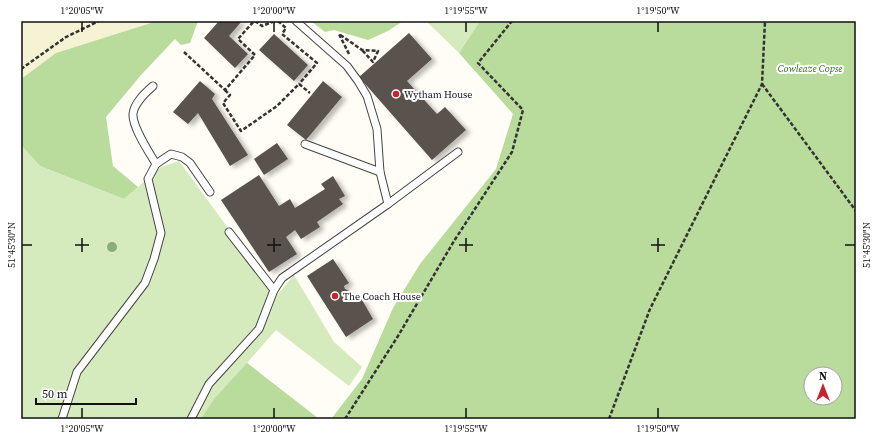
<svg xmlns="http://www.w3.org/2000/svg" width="877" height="440" viewBox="0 0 877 440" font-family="'Source Serif 4',serif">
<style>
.farmland{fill:#f6f3d4}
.green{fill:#d5ebbd}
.forest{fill:#b9dc9c;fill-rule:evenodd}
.building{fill:#5a524d;filter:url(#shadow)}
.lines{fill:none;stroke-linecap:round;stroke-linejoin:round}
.lane-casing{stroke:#444;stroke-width:9}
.path{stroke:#333;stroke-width:2.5;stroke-dasharray:4 2;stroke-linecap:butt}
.lane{stroke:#fff;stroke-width:7}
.tree{fill:#8dad7f}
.ticks{fill:none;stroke:#111;stroke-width:1.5}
.poi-dot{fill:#c4262e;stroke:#fff;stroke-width:1.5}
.labels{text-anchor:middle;stroke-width:4;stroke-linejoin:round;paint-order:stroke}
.park-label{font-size:10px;font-style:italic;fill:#2f6b1f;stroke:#fff}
.poi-label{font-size:10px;fill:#111;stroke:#fff;text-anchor:start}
.neatline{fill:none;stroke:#111;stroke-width:1.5}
.ticks-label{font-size:10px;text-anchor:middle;fill:#111}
</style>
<defs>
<filter id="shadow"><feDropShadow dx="4.5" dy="2.5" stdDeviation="2" flood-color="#0004"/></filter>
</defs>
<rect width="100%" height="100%" fill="#fffdf5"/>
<path class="farmland" d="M21,21H157L56,53L21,79Z"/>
<g class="green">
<path d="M426,21H480L459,53Z"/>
<path d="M21,145L40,166L124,199L161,167L179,161L277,295L294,275L334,342L362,367L349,386L276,330L247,363L319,419H21Z"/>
</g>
<g class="forest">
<path d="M157,21H198L190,43L181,45L175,39L141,75L106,117L113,166L138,187L124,199L40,166L21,145V79L56,53Z"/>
<path d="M311,21H403L388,31L368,40L334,30L325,32Z"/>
<path d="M480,21H856V419H331L362,379L393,308L420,264L496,169L513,114L459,53ZM811,374H835V398H811Z"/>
<path d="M247,363L319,419H201L214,399Z"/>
</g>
<g class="building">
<path d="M219,21H242L229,36L248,54L235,68L204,38Z"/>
<path d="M409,33L432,59L407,81L437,114L445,107L466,130L432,160L359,77Z"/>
<path d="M274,34L308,65L294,81L259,50Z"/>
<path d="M200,81L215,94L212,99L248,155L230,166L198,113L188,124L173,112Z"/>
<path d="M323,81L342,97L306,140L287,125Z"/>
<path d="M277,143L288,159L264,175L254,159Z"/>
<path d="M259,175L279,206L290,199L295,208L325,189L321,184L333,176L345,196L339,199L343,204L317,222L320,227L301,239L295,230L286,237L297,254L269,272L221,200Z"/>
<path d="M333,259L349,283L344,286L345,289L349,291L352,294L351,298L355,302L361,298L373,319L346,337L307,276Z"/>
</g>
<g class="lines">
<g class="lane-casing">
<g id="lane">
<path d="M305,144L380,172"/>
<path d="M156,164L171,154L182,157L190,163L210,192"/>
<path d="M388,204L458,152"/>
<path d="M229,232L274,290"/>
<path d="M62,419L77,372L145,283L154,259L161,233L148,179L156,164C149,152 132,127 133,114C134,103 145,93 153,86"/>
<path d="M191,419L209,384L259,329L274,290L282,278L388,204L380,172L377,129L367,96L358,81L347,66L296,21"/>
</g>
</g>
<g class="path">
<path d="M255,21L262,26L275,21"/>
<path d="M278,21L286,28L282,34L317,63L299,84"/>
<path d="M184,52L225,90L255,55L238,39L254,21"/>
<path d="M349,54L339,34L362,50L378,51L373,62L362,50"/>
<path d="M21,69L66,37L99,21"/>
<path d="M762,84L856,211"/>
<path d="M225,90L230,95L223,103L241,131L277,106L299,84L310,93"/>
<path d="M345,419L398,336L454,241L512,152L523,110L478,63L512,21"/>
<path d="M609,419L650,309L762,84L765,21"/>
</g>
<use href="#lane" class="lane"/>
</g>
<circle class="tree" cx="112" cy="247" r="5"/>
<path class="ticks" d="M82,22V32M274,22V32M466,22V32M658,22V32M82,238V252M274,238V252M466,238V252M658,238V252M22,245H32M75,245H89M267,245H281M459,245H473M651,245H665M845,245H855M82,408V418M274,408V418M466,408V418M658,408V418"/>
<g class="poi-dot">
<circle cx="396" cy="94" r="4"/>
<circle cx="335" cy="296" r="4"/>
</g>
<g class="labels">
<g class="park-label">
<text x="810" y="72">Cowleaze Copse</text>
</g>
<g class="poi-label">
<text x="404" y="98">Wytham House</text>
<text x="343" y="300">The Coach House</text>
</g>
</g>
<rect width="877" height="440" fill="none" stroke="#ffffff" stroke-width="44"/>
<g transform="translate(823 386)"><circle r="19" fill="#ffffff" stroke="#a0a0a0"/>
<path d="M0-3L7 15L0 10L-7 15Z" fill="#c4262e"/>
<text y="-6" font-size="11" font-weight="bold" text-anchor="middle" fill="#111111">N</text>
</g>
<path d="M36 398v6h100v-6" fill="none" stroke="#111111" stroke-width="2"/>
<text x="42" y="398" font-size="12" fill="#111111" stroke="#ffffff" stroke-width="3" paint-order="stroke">50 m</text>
<rect x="22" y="22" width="833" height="396" class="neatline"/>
<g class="ticks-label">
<text x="82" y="14">1°20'05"W</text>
<text x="274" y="14">1°20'00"W</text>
<text x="466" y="14">1°19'55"W</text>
<text x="658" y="14">1°19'50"W</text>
<text transform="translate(11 245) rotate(-90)" y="4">51°45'30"N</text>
<text transform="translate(866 245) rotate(-90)" y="4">51°45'30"N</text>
<text x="82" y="432">1°20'05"W</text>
<text x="274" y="432">1°20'00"W</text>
<text x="466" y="432">1°19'55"W</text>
<text x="658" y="432">1°19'50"W</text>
</g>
</svg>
